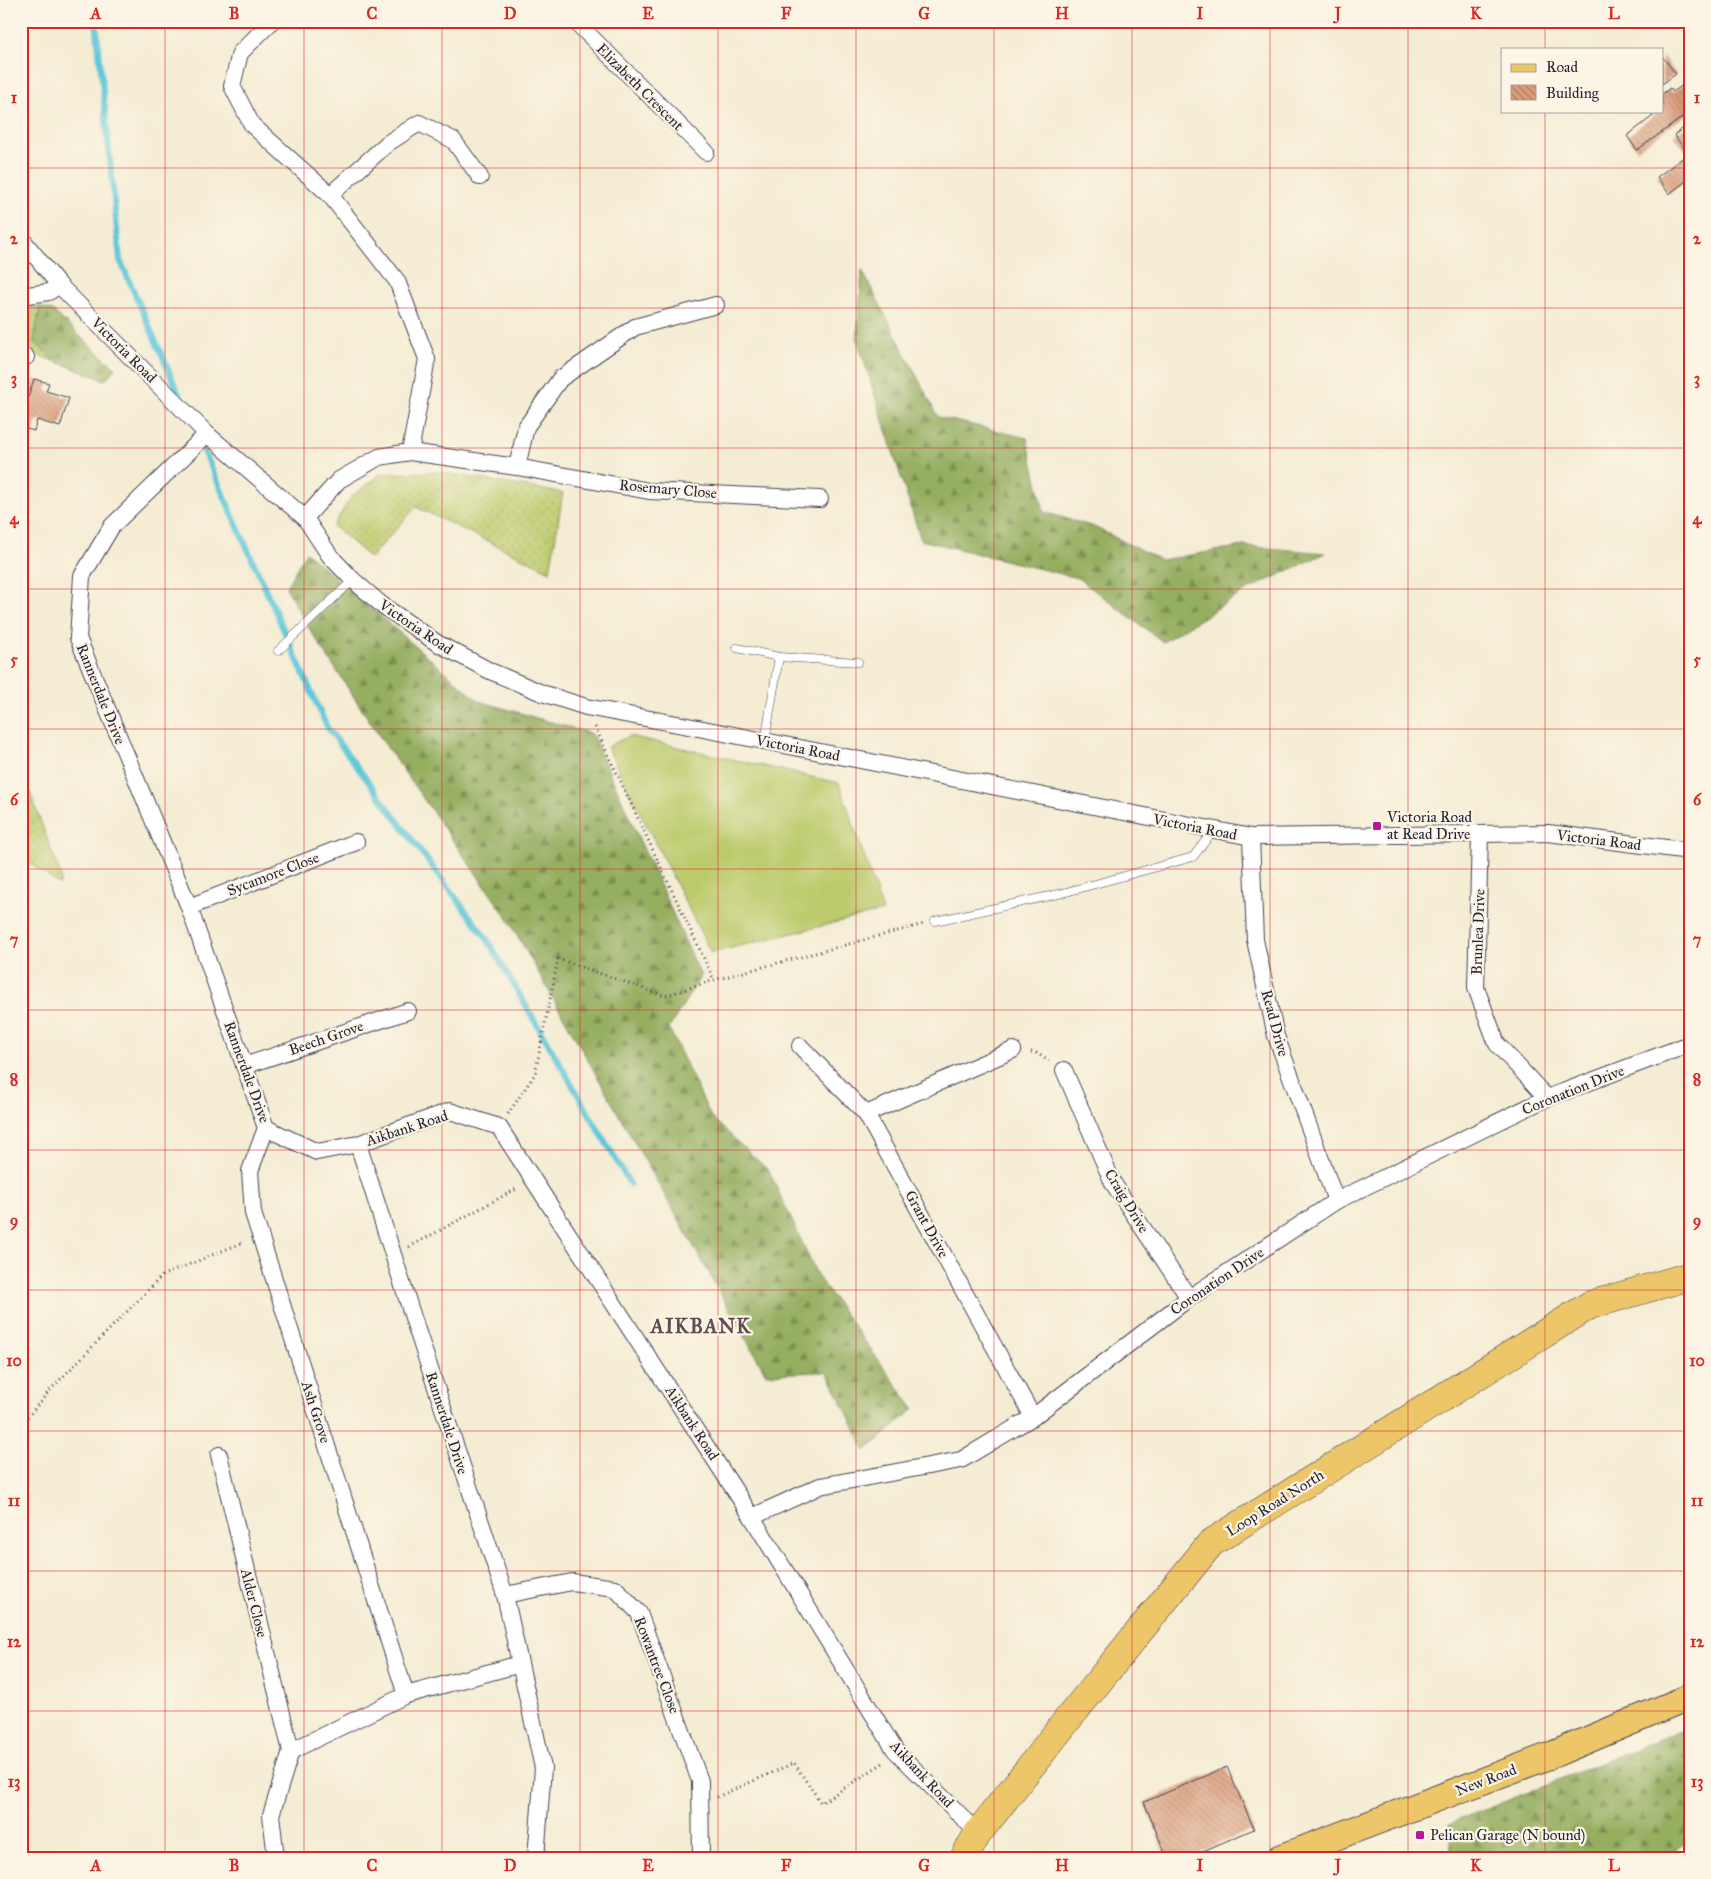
<svg xmlns="http://www.w3.org/2000/svg" width="1711" height="1879" viewBox="0 0 1711 1879" font-family="'IM FELL Great Primer',serif">
<style>
.grass{fill:url(#grass-dots);stroke:#6f7654}
.forest{fill:url(#forest-firs);stroke:#5c684e}
.garden{fill:#bcca6c;stroke:#6f7654}
.lines{fill:none;stroke-linecap:round;stroke-linejoin:round}
.stream{stroke:#5ec8da;stroke-width:6}
.building{fill:url(#building-back-hatch)}
.lane-casing{stroke:#424052;stroke-width:9}
.street-casing{stroke:#424052;stroke-width:18}
.primary-casing{stroke:#424052;stroke-width:28}
.highway-casing{stroke:#424052;stroke-width:29}
.path{stroke:#424052;stroke-width:3;stroke-dasharray:1 4;stroke-linecap:butt}
.lane{stroke:#fff;stroke-width:8}
.street{stroke:#fff;stroke-width:16}
.primary{stroke:#ecc669;stroke-width:26}
.highway{stroke:#ecc669;stroke-width:28}
.grid{fill:none;stroke:#d62828;stroke-width:1;stroke-opacity:0.55}
.poi-dot{fill:#b5179e;stroke:#fcf5e5;stroke-width:2}
.labels{text-anchor:middle;stroke-width:4.5;stroke-linejoin:round;paint-order:stroke}
.street-label{font-size:15px;fill:#22223b;stroke:#fcf5e5}
.poi-label{font-size:15px;fill:#22223b;stroke:#fcf5e5;text-anchor:start}
.district-label{font-size:20px;font-weight:bold;letter-spacing:1px;fill:#624c51;stroke:#fcf5e5}
.neatline{fill:none;stroke:#d62828;stroke-width:2}
.grid-label{font-size:16px;text-anchor:middle;font-weight:bold;fill:#d62828}
</style>
<defs>
<pattern id="grass-dots" width="8" height="8" patternUnits="userSpaceOnUse" patternTransform="scale(1.25)"><rect width="8" height="8" fill="#bcca6c"/><path d="M2 2h.1M6 6h.1" fill="none" stroke="#a1ad5e" stroke-width="1.8" stroke-linecap="round"/></pattern>
<pattern id="forest-firs" width="22" height="20" patternUnits="userSpaceOnUse" patternTransform="scale(1.25)"><rect width="22" height="20" fill="#95ae60"/><path d="M5 1l3.5 6h-7zM16 11l3.5 6h-7z" fill="#798d50"/></pattern>
<pattern id="building-back-hatch" width="6" height="6" patternUnits="userSpaceOnUse" patternTransform="scale(1.25)"><rect width="6" height="6" fill="#da9b79"/><path d="M-1 5l2 2M0 0l6 6M5-1l2 2" fill="none" stroke="#b07e64"/></pattern>
</defs>
<rect width="100%" height="100%" fill="#fcf5e5"/>
<filter id="ink" filterUnits="userSpaceOnUse"><feTurbulence type="fractalNoise" baseFrequency=".02" numOctaves="2"/><feDisplacementMap in="SourceGraphic" scale="10" xChannelSelector="R" yChannelSelector="G"/><feConvolveMatrix kernelMatrix="1 2 1 2 8 2 1 2 1" color-interpolation-filters="sRGB"/></filter>
<filter id="wash" filterUnits="userSpaceOnUse"><feTurbulence type="fractalNoise" baseFrequency=".0096" numOctaves="4" result="noise"/><feDisplacementMap in="SourceGraphic" scale="20" xChannelSelector="R" yChannelSelector="G"/><feGaussianBlur stdDeviation="1.12" result="paint"/><feColorMatrix in="noise" values="0 0 0 0 0 0 0 0 0 0 0 0 0 0 0 0 0 1.4 0 .05"/><feComposite in="paint" operator="in"/></filter>
<g filter="url(#wash)">
<rect width="100%" height="100%" fill="#f4ecd3"/>
<g class="grass">
<path d="M40,307L34,341L54,361L34,354L21,347V308Z"/>
<path d="M440,472L563,493L550,571L416,507L370,558L333,526L352,496L381,474Z"/>
<path d="M21,768L61,876L60,885L28,862H21Z"/>
</g>
<g class="forest">
<path d="M862,270L938,417L1027,438L1044,512L1094,527L1161,560L1244,546L1326,553L1247,590L1163,642L1078,578L921,540L857,339Z"/>
<path d="M40,307L53,311L116,369L105,380L54,361L34,341Z"/>
<path d="M306,552L479,701L592,734L701,976L669,1028L711,1117L769,1171L818,1277L914,1409L866,1451L827,1372L766,1374L508,919L382,740L310,630L286,587Z"/>
<path d="M1690,1727V1838L1668,1858H1453L1449,1824Z"/>
</g>
<path class="garden" d="M629,736L839,783L883,911L711,953L607,747Z"/>
<g class="lines">
<g class="stream">
<path d="M96,21L120,260L182,401"/>
<path d="M200,442L327,727L487,939L630,1184"/>
</g>
</g>
<g id="blocks">
<g class="building">
<path d="M1662,56L1676,74L1662,84Z"/>
<path d="M1690,80V112L1637,150L1627,136L1653,116L1649,111H1662V94L1670,88L1673,92Z"/>
<path d="M1690,123V178L1669,194L1657,177L1688,154L1674,135Z"/>
<path d="M34,379L49,383L46,391L69,398L60,427L37,420L34,431L21,427V420Z"/>
<path d="M1227,1767L1254,1829L1187,1858H1167L1144,1802Z"/>
</g>
</g>
</g>
<g filter="url(#ink)">
<use href="#blocks" fill-opacity="0" stroke="#424052" stroke-width="1"/>
<g class="lines">
<g class="lane-casing">
<g id="lane">
<path d="M737,648L779,657L858,662"/>
<path d="M278,651L353,580"/>
<path d="M765,741L779,657"/>
<path d="M935,921L1059,894L1193,857L1213,831"/>
</g>
</g>
<g class="street-casing">
<g id="street">
<path d="M272,21L240,53L232,86L252,125L330,195L397,281L427,359L410,452"/>
<path d="M575,21L706,152"/>
<path d="M330,195L388,143L419,123L453,140L480,177"/>
<path d="M21,238L59,285L207,434L305,518L330,556L353,580L382,605L437,643L490,671L542,693L586,707L688,726L1251,837L1548,833L1690,851"/>
<path d="M21,296L49,292L59,285"/>
<path d="M21,355L26,357"/>
<path d="M207,434L112,526L82,576L78,638L189,907L266,1128L317,1152L358,1144L417,1330L505,1595L543,1768L536,1858"/>
<path d="M517,467L526,427L560,379L635,327L716,305"/>
<path d="M305,518L339,480L379,457L410,452L517,467L649,491L820,499"/>
<path d="M1480,834L1476,988L1497,1044L1547,1098"/>
<path d="M1251,837L1255,940L1276,1036L1336,1201"/>
<path d="M189,907L356,842"/>
<path d="M800,1046L866,1114L1033,1417"/>
<path d="M244,1066L408,1011"/>
<path d="M1064,1070L1113,1183L1189,1298"/>
<path d="M866,1114L1013,1050"/>
<path d="M266,1128L250,1171L253,1213L406,1695"/>
<path d="M358,1144L450,1111L499,1127L752,1517L895,1750L978,1833"/>
<path d="M219,1455L291,1751"/>
<path d="M752,1517L820,1486L961,1460L1033,1417L1189,1298L1336,1201L1547,1098L1690,1044"/>
<path d="M505,1595L572,1582L615,1588L639,1613L700,1781L701,1858"/>
<path d="M276,1858L271,1815L291,1751L406,1695L520,1664"/>
</g>
</g>
<g class="primary-casing">
<path id="primary" d="M1280,1858L1554,1754L1690,1697"/>
</g>
<g class="highway-casing">
<path id="highway" d="M964,1858L978,1833L1068,1719L1211,1543L1590,1305L1690,1276"/>
</g>
<g class="path">
<path d="M595,727L714,980"/>
<path d="M1031,1052L1036,1053L1049,1061"/>
<path d="M508,1114L535,1074L558,959L665,996L714,980L924,924"/>
<path d="M409,1247L518,1188"/>
<path d="M21,1425L52,1388L163,1275L244,1242"/>
<path d="M717,1797L794,1763L821,1803L883,1763"/>
</g>
<use href="#lane" class="lane"/>
<use href="#street" class="street"/>
<use href="#primary" class="primary"/>
<use href="#highway" class="highway"/>
</g>
</g>
<path class="grid" d="M165,21V1858M304,21V1858M442,21V1858M580,21V1858M718,21V1858M856,21V1858M994,21V1858M1132,21V1858M1270,21V1858M1408,21V1858M1545,21V49M1545,111V1858M21,168H1690M21,308H1690M21,448H1690M21,589H1690M21,729H1690M21,869H1690M21,1010H1690M21,1150H1690M21,1290H1690M21,1431H1690M21,1571H1690M21,1711H1690"/>
<g class="poi-dot">
<rect x="1372" y="821" width="10" height="10" rx="2.5"/>
<rect x="1415" y="1830" width="10" height="10" rx="2.5"/>
</g>
<g class="labels">
<g class="street-label">
<text transform="translate(640 87) rotate(45)" y="5">Elizabeth Crescent</text>
<text transform="translate(124 350) rotate(45)" y="5">Victoria Road</text>
<text transform="translate(668 489) rotate(5)" y="5">Rosemary Close</text>
<text transform="translate(416 627) rotate(34)" y="5">Victoria Road</text>
<text transform="translate(101 694) rotate(68)" y="5">Rannerdale Drive</text>
<text transform="translate(798 748) rotate(11)" y="5">Victoria Road</text>
<text transform="translate(1195 827) rotate(11)" y="5">Victoria Road</text>
<text transform="translate(1599 840) rotate(7)" y="5">Victoria Road</text>
<text transform="translate(273 874) rotate(-21)" y="5">Sycamore Close</text>
<text transform="translate(1478 932) rotate(-88)" y="5">Brunlea Drive</text>
<text transform="translate(1275 1023) rotate(75)" y="5">Read Drive</text>
<text transform="translate(326 1038) rotate(-19)" y="5">Beech Grove</text>
<text transform="translate(247 1072) rotate(70)" y="5">Rannerdale Drive</text>
<text transform="translate(1573 1090) rotate(-22)" y="5">Coronation Drive</text>
<text transform="translate(407 1128) rotate(-18)" y="5">Aikbank Road</text>
<text transform="translate(1127 1201) rotate(59)" y="5">Craig Drive</text>
<text transform="translate(927 1224) rotate(61)" y="5">Grant Drive</text>
<text transform="translate(1217 1281) rotate(-34)" y="5">Coronation Drive</text>
<text transform="translate(316 1412) rotate(72)" y="5">Ash Grove</text>
<text transform="translate(447 1423) rotate(72)" y="5">Rannerdale Drive</text>
<text transform="translate(692 1423) rotate(57)" y="5">Aikbank Road</text>
<text transform="translate(1275 1503) rotate(-32)" y="5">Loop Road North</text>
<text transform="translate(254 1603) rotate(76)" y="5">Alder Close</text>
<text transform="translate(657 1665) rotate(69)" y="5">Rowantree Close</text>
<text transform="translate(922 1774) rotate(47)" y="5">Aikbank Road</text>
<text transform="translate(1486 1780) rotate(-21)" y="5">New Road</text>
</g>
<g class="poi-label">
<text x="1387" y="822">Victoria Road<tspan x="1387" dy="17">at Read Drive</tspan></text>
<text x="1430" y="1840">Pelican Garage (N bound)</text>
</g>
<g class="district-label">
<text x="701" y="1333">AIKBANK</text>
</g>
</g>
<rect width="1711" height="1879" fill="none" stroke="#fcf5e5" stroke-width="55"/>
<rect x="1501" y="48" width="162" height="65" fill="#fcf5e5" stroke="#a5a1a1"/>
<rect x="1511" y="64" width="25" height="8" fill="#ecc669" stroke="#a5a1a1"/>
<text x="1546" y="72" font-size="15" fill="#22223b">Road</text>
<rect x="1511" y="85" width="25" height="15" fill="url(#building-back-hatch)" stroke="#a5a1a1"/>
<text x="1546" y="98" font-size="15" fill="#22223b">Building</text>
<rect x="28" y="28" width="1656" height="1824" class="neatline"/>
<g class="grid-label">
<text x="96" y="19">A</text>
<text x="234" y="19">B</text>
<text x="372" y="19">C</text>
<text x="510" y="19">D</text>
<text x="648" y="19">E</text>
<text x="786" y="19">F</text>
<text x="924" y="19">G</text>
<text x="1062" y="19">H</text>
<text x="1200" y="19">I</text>
<text x="1338" y="19">J</text>
<text x="1476" y="19">K</text>
<text x="1614" y="19">L</text>
<text x="14" y="103">1</text>
<text x="1697" y="103">1</text>
<text x="14" y="244">2</text>
<text x="1697" y="244">2</text>
<text x="14" y="384">3</text>
<text x="1697" y="384">3</text>
<text x="14" y="524">4</text>
<text x="1697" y="524">4</text>
<text x="14" y="665">5</text>
<text x="1697" y="665">5</text>
<text x="14" y="805">6</text>
<text x="1697" y="805">6</text>
<text x="14" y="945">7</text>
<text x="1697" y="945">7</text>
<text x="14" y="1085">8</text>
<text x="1697" y="1085">8</text>
<text x="14" y="1226">9</text>
<text x="1697" y="1226">9</text>
<text x="14" y="1366">10</text>
<text x="1697" y="1366">10</text>
<text x="14" y="1506">11</text>
<text x="1697" y="1506">11</text>
<text x="14" y="1647">12</text>
<text x="1697" y="1647">12</text>
<text x="14" y="1787">13</text>
<text x="1697" y="1787">13</text>
<text x="96" y="1871">A</text>
<text x="234" y="1871">B</text>
<text x="372" y="1871">C</text>
<text x="510" y="1871">D</text>
<text x="648" y="1871">E</text>
<text x="786" y="1871">F</text>
<text x="924" y="1871">G</text>
<text x="1062" y="1871">H</text>
<text x="1200" y="1871">I</text>
<text x="1338" y="1871">J</text>
<text x="1476" y="1871">K</text>
<text x="1614" y="1871">L</text>
</g>
</svg>
